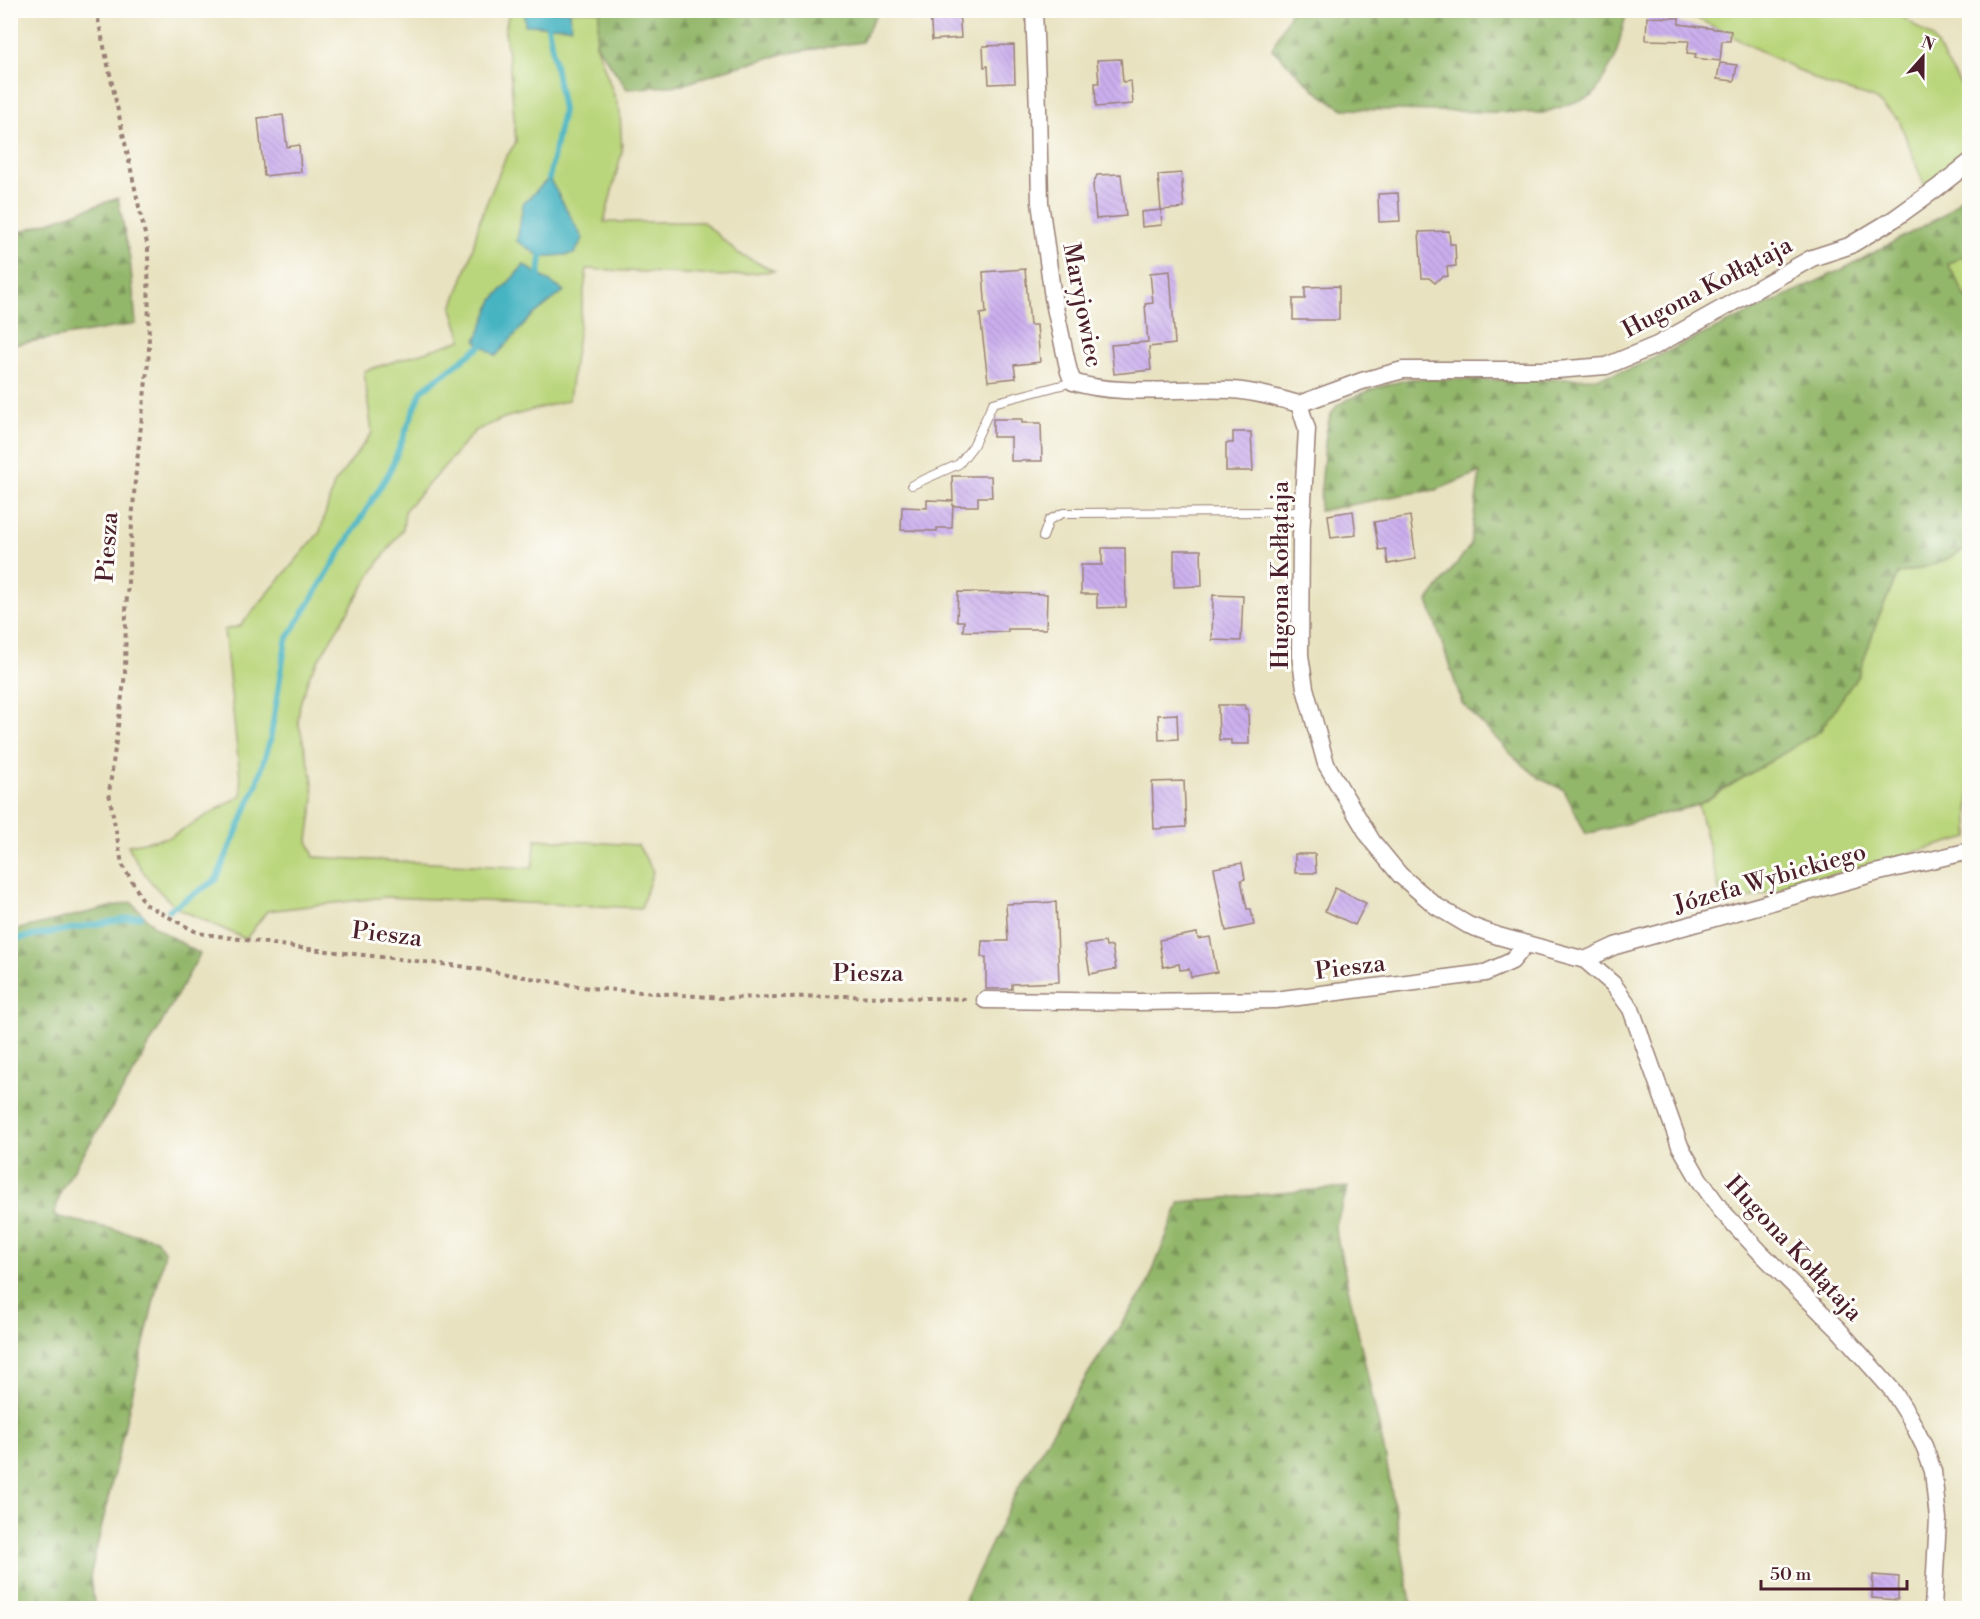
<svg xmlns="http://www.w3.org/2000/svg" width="1980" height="1619" viewBox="0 0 1980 1619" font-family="'Libre Bodoni',serif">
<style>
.grass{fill:#bad67b;stroke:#827a53;stroke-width:1.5}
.forest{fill:url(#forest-firs);stroke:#6e6b4b;stroke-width:1.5}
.water{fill:#46b4c2;stroke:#486a76;stroke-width:1.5}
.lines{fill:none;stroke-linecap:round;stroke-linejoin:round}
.stream{stroke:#46b4c2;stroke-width:6}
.building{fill:url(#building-back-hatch)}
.service-casing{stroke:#998076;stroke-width:10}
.minor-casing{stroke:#998076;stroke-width:19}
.path{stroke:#998076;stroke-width:4;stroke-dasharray:4.5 4.5;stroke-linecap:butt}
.service{stroke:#fff;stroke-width:8}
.minor{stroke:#fff;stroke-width:16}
.labels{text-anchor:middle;stroke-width:6;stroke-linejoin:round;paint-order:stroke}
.street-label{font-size:24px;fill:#4a1f2b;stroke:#fdfcf7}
</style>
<defs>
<pattern id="forest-firs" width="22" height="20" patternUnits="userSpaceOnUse" patternTransform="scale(1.5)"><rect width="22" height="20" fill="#93b76b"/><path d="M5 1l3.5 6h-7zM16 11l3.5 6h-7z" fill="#7a9458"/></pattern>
<pattern id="building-back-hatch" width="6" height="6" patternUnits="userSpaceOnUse" patternTransform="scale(1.5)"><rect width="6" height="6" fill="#caaeee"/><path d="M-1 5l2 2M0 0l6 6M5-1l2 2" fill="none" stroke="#af95cc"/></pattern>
</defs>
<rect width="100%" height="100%" fill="#fdfcf7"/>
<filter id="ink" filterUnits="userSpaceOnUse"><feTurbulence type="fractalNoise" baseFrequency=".0167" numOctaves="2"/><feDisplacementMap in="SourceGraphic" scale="12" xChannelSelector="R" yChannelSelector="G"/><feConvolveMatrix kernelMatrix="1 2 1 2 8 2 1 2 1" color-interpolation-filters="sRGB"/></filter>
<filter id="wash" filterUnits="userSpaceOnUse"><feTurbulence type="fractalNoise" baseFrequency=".008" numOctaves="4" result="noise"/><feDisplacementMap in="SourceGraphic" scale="24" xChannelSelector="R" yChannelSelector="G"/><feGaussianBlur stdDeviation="1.35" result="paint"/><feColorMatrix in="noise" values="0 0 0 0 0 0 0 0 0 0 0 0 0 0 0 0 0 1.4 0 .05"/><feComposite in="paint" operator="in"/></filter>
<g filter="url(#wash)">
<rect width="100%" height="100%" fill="#e8e2c0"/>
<g class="grass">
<path d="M509,11H600L596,44L620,112L622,152L604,222H703L738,253L774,271L723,276L587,269L569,400L504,418L475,431L451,459L405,510L403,529L374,569L310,674L300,704L298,721L312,776L314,799L308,840L314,857L532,868L536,839L638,845L653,871L641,908L385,897L267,911L246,939L179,909C156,891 140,871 128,845L170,837L242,795L224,630L240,626L320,532L334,484L372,433L364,371L462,340L452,308L470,259L480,219L505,159L516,142L510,69L505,32Z"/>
<path d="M1637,11H1894L1933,38L1952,71L1969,98V150L1926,190L1899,120L1873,98L1827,85L1687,13Z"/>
<path d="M1969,253V303L1948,264Z"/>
<path d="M1969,547V837L1723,905L1698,805L1820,731L1879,616L1898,574L1939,563Z"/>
</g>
<g class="forest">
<path d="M600,11V10L878,11L862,42L787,53L722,71L683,85L627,89L596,44Z"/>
<path d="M1291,11V10L1627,11L1615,59L1593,96L1543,113L1343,109L1317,92L1272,49Z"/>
<path d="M1969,190V253L1948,264L1969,303V547L1939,563L1898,574L1879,616L1859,674L1820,731L1698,805L1586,834L1564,790L1539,778L1513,756L1462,703L1428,601L1470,546L1480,472L1436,490L1406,494L1319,511L1326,433L1330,416L1337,405L1349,399L1378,387L1410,379L1529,380L1596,378L1630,369L1845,268L1944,215Z"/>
<path d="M118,198L130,259L136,324L11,345V235Z"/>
<path d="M131,902L155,927L200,954L136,1069L61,1190L54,1216L156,1239L165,1252L90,1577L95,1608H11V931Z"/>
<path d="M1348,1187L1335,1228L1385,1454L1412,1608H961L1018,1488L1091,1369L1146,1288L1180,1202Z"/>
</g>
<g class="water">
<path d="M524,11H570L571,27L525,25Z"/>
<path d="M549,178L583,239L574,254L541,257L517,241L523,204Z"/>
<path d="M524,265L564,291L531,317L496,356L476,341L493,300Z"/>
</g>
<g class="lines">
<g class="stream">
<path d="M548,26L563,110L549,178"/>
<path d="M539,275L541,257"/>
<path d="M169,910L216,880L256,786L270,741L286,641L390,471L422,390L482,345"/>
<path d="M10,940L141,916"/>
</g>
</g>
<g id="blocks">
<g class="building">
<path d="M930,10H959L961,38L932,40Z"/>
<path d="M1647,17L1679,18V24L1731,31L1730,41H1722L1720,61L1695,58L1696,54L1687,53L1689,41L1646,40Z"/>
<path d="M1014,45L1015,83L989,84L988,66L984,67L983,46Z"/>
<path d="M1121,59L1123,82L1131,81L1133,104L1096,107L1095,83H1099L1097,60Z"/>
<path d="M1720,63L1737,65L1734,81L1717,79Z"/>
<path d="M283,115L287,147L299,145L301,172L264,176L258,118Z"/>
<path d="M1181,173L1184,208L1161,210L1158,175Z"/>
<path d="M1121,174L1126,216L1096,219L1093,185L1097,175Z"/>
<path d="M1398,193L1400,221L1379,222L1378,194Z"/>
<path d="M1161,210L1162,225L1142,227L1141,212Z"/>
<path d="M1449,231L1450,244H1455L1456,266L1447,267L1448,276L1441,277L1435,283L1429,278H1422L1419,232Z"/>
<path d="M1025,269L1030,325H1037L1040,362L1014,365L1016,378L988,381L980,314L986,313L983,272Z"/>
<path d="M1170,271L1175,344L1149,347L1151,370L1114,374L1111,345L1148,342L1145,304L1153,303L1150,273Z"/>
<path d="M1339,286V320H1293V299H1305V287Z"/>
<path d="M993,419H1022V423H1041L1042,461H1011V437H993Z"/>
<path d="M1233,432H1251L1253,471H1226V443H1233Z"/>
<path d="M952,476H991L992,497H978V506H953V503L952,528H937V531L901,530L902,507L927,508V500L953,501Z"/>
<path d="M1353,511L1356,535L1331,538L1328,515Z"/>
<path d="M1410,516L1416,559L1388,564L1386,549L1379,550L1374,522Z"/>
<path d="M1102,548H1125L1126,607L1097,608V594H1081V565H1102Z"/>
<path d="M1174,550H1201L1202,586L1174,587Z"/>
<path d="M958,592L1047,594L1046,629H1008V632L963,631L964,621H957Z"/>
<path d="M1213,595L1243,596L1241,641L1212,640Z"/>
<path d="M1218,705H1245V709H1248L1249,744H1231V740H1219Z"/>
<path d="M1177,714L1178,739L1159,740L1158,715Z"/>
<path d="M1184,781L1186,827L1154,829L1152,782Z"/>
<path d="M1295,854H1315L1316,873H1295Z"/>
<path d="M1242,863L1245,879L1241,880L1247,909H1251L1254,925L1226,931L1214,868Z"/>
<path d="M1335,888L1366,903L1355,925L1325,911Z"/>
<path d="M1056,902L1059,982L1012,984V989H986V957H981L982,941H1008L1006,904Z"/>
<path d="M1197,933L1198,939L1210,937L1217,972L1191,977L1189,969L1180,970L1179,964L1163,967L1159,940Z"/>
<path d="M1105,942L1106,947L1112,946L1116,969L1090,974L1085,945Z"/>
<path d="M1873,1575L1899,1577L1898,1600L1872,1598Z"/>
</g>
</g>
</g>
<g filter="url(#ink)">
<use href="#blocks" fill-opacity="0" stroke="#998076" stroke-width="1.5"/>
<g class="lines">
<g class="service-casing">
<g id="service">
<path d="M912,485L959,464L973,446L993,403L1073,382"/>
<path d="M1043,537L1049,520L1063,513L1302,512"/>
</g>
</g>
<g class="minor-casing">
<g id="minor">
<path d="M1034,10L1038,109L1040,202L1053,298L1069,372L1073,382C1119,397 1182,387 1231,390C1253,391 1277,398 1299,404"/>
<path d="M1299,404L1307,429L1301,536L1300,655L1305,688L1326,764L1372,841L1400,875L1436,906L1468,925L1498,936L1585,960L1613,984L1631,1009L1680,1146L1699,1179L1721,1210L1760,1252L1838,1329L1893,1391L1910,1418L1924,1446L1933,1471L1938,1519L1933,1608"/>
<path d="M1299,404L1362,381L1403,370H1556L1606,366L1657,345L1812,258L1849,246L1894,219L1937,188L1970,162"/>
<path d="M1585,960L1615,946L1875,873L1970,851"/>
<path d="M985,1000L1139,1002L1275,1000L1485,973L1512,961L1526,944"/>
</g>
</g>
<path class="path" d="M96,10L148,248L149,353L135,480L126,611L125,674L109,793L122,864L145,904L198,933L301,948L460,966L589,988L722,998L845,996L970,999"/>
<use href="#service" class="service"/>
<use href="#minor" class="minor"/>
</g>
</g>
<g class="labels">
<g class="street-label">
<text transform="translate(1707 287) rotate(-28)" y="8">Hugona Kołłątaja</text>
<text transform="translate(1083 305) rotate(79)" y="8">Maryjowiec</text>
<text transform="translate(107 547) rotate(-86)" y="8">Piesza</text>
<text transform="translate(1280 575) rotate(-90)" y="8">Hugona Kołłątaja</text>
<text transform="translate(1770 878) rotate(-16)" y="8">Józefa Wybickiego</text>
<text transform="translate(387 934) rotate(7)" y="8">Piesza</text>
<text transform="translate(1350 967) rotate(-7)" y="8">Piesza</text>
<text x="868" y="981">Piesza</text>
<text transform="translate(1794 1248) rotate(47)" y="8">Hugona Kołłątaja</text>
</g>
</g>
<rect width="1980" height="1619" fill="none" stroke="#fdfcf7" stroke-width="36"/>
<g transform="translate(1923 57) rotate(21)" stroke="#fdfcf7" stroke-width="4.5" paint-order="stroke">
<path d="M0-4.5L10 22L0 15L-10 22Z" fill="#4a1f2b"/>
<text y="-9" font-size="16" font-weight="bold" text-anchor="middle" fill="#4a1f2b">N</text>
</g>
<path d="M1761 1580v9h146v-9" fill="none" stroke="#4a1f2b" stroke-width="3"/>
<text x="1770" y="1580" font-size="18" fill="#4a1f2b" stroke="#fdfcf7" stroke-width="4.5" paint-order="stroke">50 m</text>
</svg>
